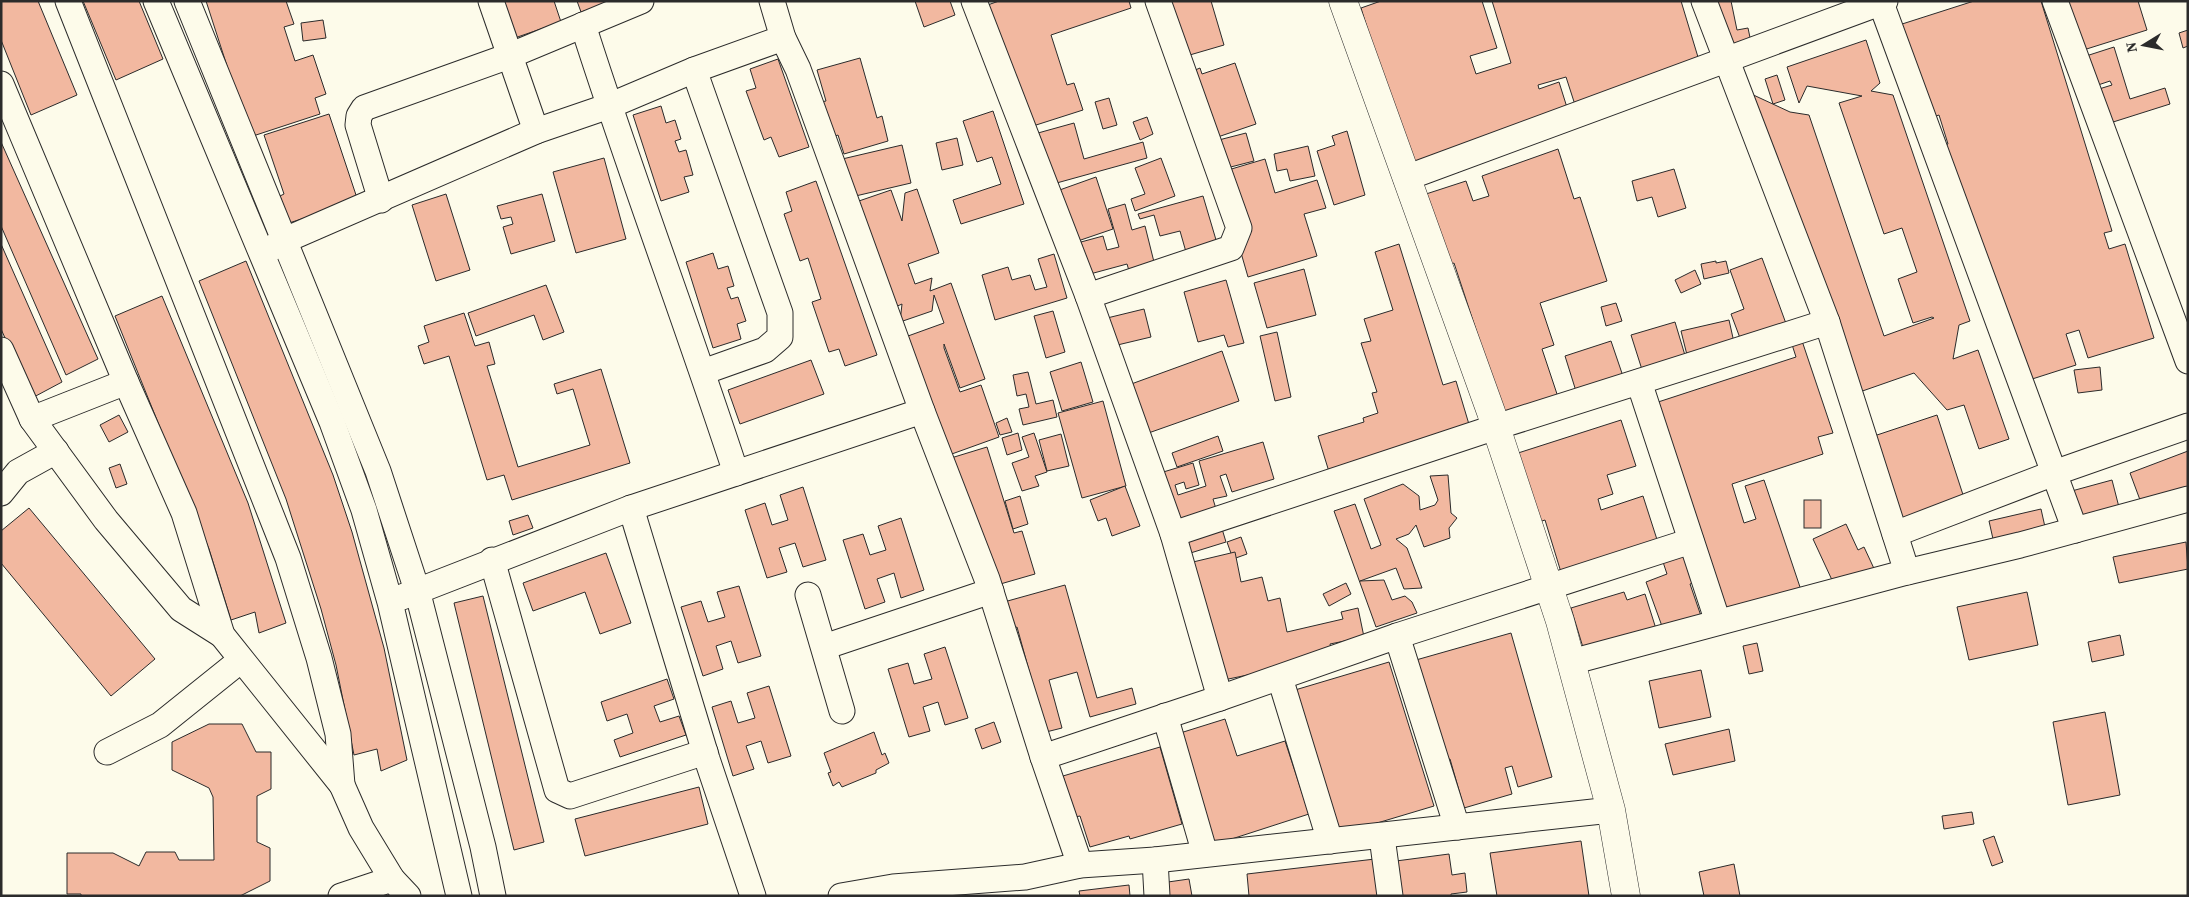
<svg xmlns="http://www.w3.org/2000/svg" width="2189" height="897" viewBox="0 0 2189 897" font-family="'Source Serif 4',serif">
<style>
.building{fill:#f2b8a0;stroke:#2b2b2b}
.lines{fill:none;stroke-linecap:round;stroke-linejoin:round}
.minor-casing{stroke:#2b2b2b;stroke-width:27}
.major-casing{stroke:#2b2b2b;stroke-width:29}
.minor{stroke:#fdfbea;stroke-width:25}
.major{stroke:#fdfbea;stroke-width:28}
</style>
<rect width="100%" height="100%" fill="#fdfbea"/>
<g class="building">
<path d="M1,1H38L77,95L31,115L1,40Z"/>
<path d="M83,1H139L163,59L116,80Z"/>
<path d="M206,1H286L294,24L284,27L295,61L313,55L326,94L315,98L320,114L250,137Z"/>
<path d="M493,1H554L561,22L506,41Z"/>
<path d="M577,1H615L581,12Z"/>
<path d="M915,1H950L955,15L924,27Z"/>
<path d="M999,1H1129L1131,8L1051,35L1067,85L1074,83L1083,110L1033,126L982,7Z"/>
<path d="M1159,1H1211L1224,45L1176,59Z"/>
<path d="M1381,1H1482L1497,48L1470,56L1476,74L1511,63L1492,1H1681L1701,67L1577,111L1566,77L1538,85L1539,89L1559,82L1570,117L1410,167L1361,8Z"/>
<path d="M1712,1H1731L1737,30L1748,28L1752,47L1723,53Z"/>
<path d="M1974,1H2041L2112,231L2104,233L2109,249L2125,244L2154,338L2088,358L2079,330L2066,334L2076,365L2026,381L1946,145L1948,144L1939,115L1928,119L1899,25Z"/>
<path d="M2060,1H2138L2147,30L2077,52Z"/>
<path d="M323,20L326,38L303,41L301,23Z"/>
<path d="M2188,30V46L2183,48L2179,33Z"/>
<path d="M1866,40L1880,83L1871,91L1893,95L1970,321L1959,325L1953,359L1978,350L2009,439L1979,449L1964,405L1947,410L1914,373L1851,395L1747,92L1790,112L1809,115L1884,336L1934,318L1932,317L1913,323L1898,279L1917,272L1902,228L1884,234L1839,103L1862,96L1807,86L1799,103L1787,67Z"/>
<path d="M2114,47L2130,99L2165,88L2170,104L2110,123L2099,89L2112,85L2110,81L2092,87L2083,57Z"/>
<path d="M860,58L877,118L882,116L888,141L844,154L838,135L827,139L816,103L826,101L817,70Z"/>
<path d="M778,59L809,147L779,157L771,137L764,140L746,91L756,88L750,69Z"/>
<path d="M1235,63L1256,124L1203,142L1188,73L1200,68L1202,74Z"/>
<path d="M1777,75L1785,100L1773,104L1765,79Z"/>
<path d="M1109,98L1117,125L1103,129L1095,102Z"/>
<path d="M661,106L666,123L675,120L681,139L675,141L679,152L686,150L693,175L684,177L689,192L661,201L633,115Z"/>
<path d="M993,111L1024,204L961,224L953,200L1001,184L992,157L977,162L963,121Z"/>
<path d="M329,114L358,201L289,223L280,196L284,194L264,135Z"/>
<path d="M1147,117L1153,134L1140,140L1133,122Z"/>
<path d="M1074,123L1084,159L1143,142L1147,158L1053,184L1038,133Z"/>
<path d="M1347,131L1365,195L1334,205L1317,151L1335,145L1332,136Z"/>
<path d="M1246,133L1254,161L1219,170L1211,142Z"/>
<path d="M957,138L963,165L942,170L936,143Z"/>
<path d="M1,142L98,359L66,375L1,226Z"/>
<path d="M902,145L911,183L847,198L838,160Z"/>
<path d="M1308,146L1315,176L1290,181L1287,169L1277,171L1274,154Z"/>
<path d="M1558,149L1574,199L1580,197L1607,281L1540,303L1554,345L1542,349L1563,412L1509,430L1454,263L1447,266L1423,195L1466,181L1473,201L1489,196L1482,176Z"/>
<path d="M604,158L626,239L576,253L553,172Z"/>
<path d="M1161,158L1175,196L1135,211L1131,199L1145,194L1135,168Z"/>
<path d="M1265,159L1275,193L1317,180L1326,208L1304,214L1317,256L1248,277L1218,173Z"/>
<path d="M1674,169L1686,208L1658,217L1652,197L1637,201L1632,181Z"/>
<path d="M1096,177L1113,229L1072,243L1054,192Z"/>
<path d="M816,181L877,355L845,366L839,349L829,352L812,302L821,299L808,258L800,261L784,214L792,211L786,192Z"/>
<path d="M917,189L939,253L908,264L915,284L932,278L930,291L951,283L985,379L960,388L944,344V348L960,392L981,385L999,437L949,455L908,336L944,323L934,295L932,311L900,322L902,304L893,308L856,202L891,190L902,221L905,193Z"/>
<path d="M446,194L470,270L436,281L412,205Z"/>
<path d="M542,194L555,241L511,254L503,227L513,224L511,217L501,219L497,206Z"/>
<path d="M1203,196L1219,250L1188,259L1180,231L1160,236L1154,215L1140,219L1138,214Z"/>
<path d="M1125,204L1132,230L1145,226L1157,274L1132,281L1127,264L1090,274L1081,242L1103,236L1107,250L1119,247L1108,209Z"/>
<path d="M1,244L62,382L32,398L1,329Z"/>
<path d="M1399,244L1443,385L1456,381L1471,431L1330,475L1318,436L1364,422L1363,418L1378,413L1372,393L1377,392L1361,343L1371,341L1364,319L1393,310L1375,252Z"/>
<path d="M713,253L718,269L728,266L734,286L727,288L731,299L738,297L746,321L737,324L741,339L713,348L686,262Z"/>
<path d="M1054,254L1067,298L995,320L982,275L1008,267L1012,280L1030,275L1035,290L1047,287L1038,259Z"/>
<path d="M1762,258L1788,329L1743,346L1731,314L1744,309L1730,270Z"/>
<path d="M246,261L333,475L352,532L384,648L407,760L381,771L377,749L354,755L336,665L321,609L286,499L199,281Z"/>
<path d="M1716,261V263L1726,261L1729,273L1704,279L1701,264Z"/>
<path d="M1304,269L1316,315L1267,328L1254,283Z"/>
<path d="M1695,270L1701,284L1681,293L1675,280Z"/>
<path d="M1226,280L1244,343L1228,347L1224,335L1198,342L1184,292Z"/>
<path d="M546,285L564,332L543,340L534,315L476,336L468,313Z"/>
<path d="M162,296L248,503L286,623L259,633L255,612L231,620L209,549L115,316Z"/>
<path d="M1616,303L1622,321L1606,326L1601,307Z"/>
<path d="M1144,309L1151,337L1109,347L1103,319Z"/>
<path d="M1053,311L1065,352L1046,358L1034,316Z"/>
<path d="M464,313L475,346L489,342L495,364L487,366L518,467L590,445L573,389L557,394L554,384L601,369L630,463L512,500L504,475L487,480L449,356L424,364L418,346L429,342L424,326Z"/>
<path d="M1729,320L1735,347L1688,359L1681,331Z"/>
<path d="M1675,322L1687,362L1644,376L1631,335Z"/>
<path d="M1797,326L1833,433L1818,437L1823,454L1732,484L1744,523L1756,519L1745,486L1764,480L1803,596L1725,621L1652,404L1796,357L1787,329Z"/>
<path d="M1277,332L1291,397L1275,401L1260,336Z"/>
<path d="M1611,341L1627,388L1580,404L1565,356Z"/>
<path d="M1222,351L1239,401L1140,436L1123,387Z"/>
<path d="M811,360L824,394L740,424L728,390Z"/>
<path d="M1081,362L1093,402L1062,411L1050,372Z"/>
<path d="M2100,367L2102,390L2078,393L2074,370Z"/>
<path d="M1028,372L1036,404L1053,400L1057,417L1023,425L1019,409L1029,407L1026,394L1017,396L1013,375Z"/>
<path d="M1103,401L1126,486L1082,498L1058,413Z"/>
<path d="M119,415L128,432L109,442L100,425Z"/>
<path d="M1937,415L1967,507L1898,530L1868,438Z"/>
<path d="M1007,418L1012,432L1000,435L996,423Z"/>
<path d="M1621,420L1636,466L1607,475L1613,494L1598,499L1601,510L1643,496L1661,552L1564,582L1545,520L1536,523L1515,454Z"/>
<path d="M1018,433L1022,450L1007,455L1002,438Z"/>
<path d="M1034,433L1047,472L1035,476L1039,486L1022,491L1012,463L1029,457L1022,437Z"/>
<path d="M1061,434L1069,466L1047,471L1039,440Z"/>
<path d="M1218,436L1223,451L1177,467L1172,453Z"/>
<path d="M1263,442L1274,479L1232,492L1226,474L1220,476L1227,496L1213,499L1226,542L1184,555L1160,473L1193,463L1199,485L1186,489L1184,482L1175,485L1178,495L1206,486L1199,461Z"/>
<path d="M987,447L1014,533L1022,531L1035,574L990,587L951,458Z"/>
<path d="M2188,451V492L2143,508L2130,473Z"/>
<path d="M120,464L127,484L116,488L109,468Z"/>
<path d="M1448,475L1451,513L1457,518L1449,528L1450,538L1424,547L1416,525L1409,534L1396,539L1407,548L1422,588L1404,589L1396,568L1360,581L1384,580L1392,600L1405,596L1412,602L1417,613L1376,627L1334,511L1355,504L1371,549L1381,545L1364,499L1403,484L1419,496L1420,510L1435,505L1438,500L1430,476Z"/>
<path d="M2112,480L2121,515L2078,527L2068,492Z"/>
<path d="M1125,486L1140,526L1112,536L1106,518L1098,521L1090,500Z"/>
<path d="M803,487L826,560L803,567L795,543L779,548L787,572L767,578L745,510L765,503L772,525L788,520L780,495Z"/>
<path d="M1020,496L1028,524L1013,529L1005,501Z"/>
<rect x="1804" y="500" width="17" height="28"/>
<path d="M29,508L155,659L111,696L1,563V531Z"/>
<path d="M2041,509L2047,536L1995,548L1989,521Z"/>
<path d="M528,515L533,528L513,535L509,521Z"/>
<path d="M901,518L924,590L901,598L894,573L877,579L885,602L865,609L843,540L863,534L870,555L886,550L878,526Z"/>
<path d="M1846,524L1858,550L1864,547L1877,575L1838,593L1813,539Z"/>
<path d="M1241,537L1247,554L1233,559L1227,542Z"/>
<path d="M2186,542L2188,569L2119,583L2113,557Z"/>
<path d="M1695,544L1702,580L1690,584L1701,616L1663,629L1646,582L1667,574L1661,556Z"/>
<path d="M1235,552L1241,582L1262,577L1268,601L1280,598L1287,632L1343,619L1341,612L1358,608L1364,637L1330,644L1333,657L1219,681L1193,562Z"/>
<path d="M606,553L631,623L600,634L585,592L533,611L523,583Z"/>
<path d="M1346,583L1351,594L1329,606L1323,594Z"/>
<path d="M1065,585L1097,698L1132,688L1136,704L1090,717L1077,672L1049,680L1062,728L1046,732L1017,627L1012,629L1004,602Z"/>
<path d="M739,586L761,656L738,663L731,641L716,646L723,669L703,676L681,607L701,601L708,622L725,617L717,592Z"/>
<path d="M1624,592L1627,600L1645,594L1657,632L1585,654L1571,608Z"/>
<path d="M2027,592L2038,645L1969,660L1957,607Z"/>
<path d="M483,596L544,842L514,850L454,603Z"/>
<path d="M1511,633L1552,777L1518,787L1512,766L1505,768L1512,794L1464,808L1450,759L1444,760L1416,660Z"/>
<path d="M2120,635L2124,655L2092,662L2088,642Z"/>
<path d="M1757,643L1763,671L1749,674L1743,646Z"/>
<path d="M945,647L968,718L945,725L938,702L923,707L930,731L909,737L888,669L908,663L914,684L932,679L924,654Z"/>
<path d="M1389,662L1434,806L1337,835L1295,690Z"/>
<path d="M1701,670L1711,717L1659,728L1649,681Z"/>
<path d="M667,679L674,699L654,706L660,722L679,716L686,735L620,757L614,740L633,733L627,714L607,721L601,702Z"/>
<path d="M769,686L791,756L768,763L761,741L746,746L754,769L733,776L712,707L731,701L738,723L755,718L747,693Z"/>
<path d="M2105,712L2120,795L2068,805L2053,722Z"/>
<path d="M1225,719L1237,756L1285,741L1309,814L1213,845L1177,734Z"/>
<path d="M994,722L1001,742L982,749L975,729Z"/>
<path d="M209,724H242L256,752H271V789L257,796V842L270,848V881L240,896H81V894H67V853H113L139,866L146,852H175L179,860H214L213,797L209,788L172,770V742Z"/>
<path d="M1729,729L1735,761L1673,775L1665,744Z"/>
<path d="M874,732L882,755L885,753L889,763L876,770V773L842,787L839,782L833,786L828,773L831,772L824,753Z"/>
<path d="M1160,747L1182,824L1130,839L1129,836L1090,847L1080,816L1075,817L1063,776Z"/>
<path d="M699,787L708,824L585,856L575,819Z"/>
<path d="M1972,812L1974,824L1944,829L1942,816Z"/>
<path d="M1994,836L2003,862L1992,866L1983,840Z"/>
<path d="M1581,841L1589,896H1497L1490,853Z"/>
<path d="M1449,854L1452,875L1465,873L1467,892L1451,894V896H1401L1396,861Z"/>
<path d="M1375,859L1379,896H1249L1247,874Z"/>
<path d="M1734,864L1740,896H1704L1699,872Z"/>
<path d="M1189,879L1192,896H1163L1161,883Z"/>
<path d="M1129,885L1130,896H1080L1079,891Z"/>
</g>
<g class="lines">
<g class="minor-casing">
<g id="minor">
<path d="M68,1L288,558L319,658L338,734L342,785"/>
<path d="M156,1L332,422L364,510L390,602L459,896"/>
<path d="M187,1L378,471L417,590L483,847L493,896"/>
<path d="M491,1L536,131"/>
<path d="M772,1L783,38L798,69L922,411L987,579L1043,757L1080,865"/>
<path d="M974,1L1088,296L1173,534L1220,698"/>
<path d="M1704,1L1827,322L1907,572"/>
<path d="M2055,1L2188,361"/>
<path d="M1881,3L2075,530"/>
<path d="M583,25C631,176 687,323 736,473"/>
<path d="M694,70L780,313V337L765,350L703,372"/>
<path d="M1,84L126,382L184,513L222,635L342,785L361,828L392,879L408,896"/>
<path d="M1406,178L1885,1"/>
<path d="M381,200L358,125L359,116L364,108L509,56L641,1"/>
<path d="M270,249L283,241L536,131L609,106L694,70L783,38"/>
<path d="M1088,296L1231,248L1239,228L1158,1"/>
<path d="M1,350L32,419L126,382"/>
<path d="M1639,382L1718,622"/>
<path d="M32,419L106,520L181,609L222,635"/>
<path d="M1,493L18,472L56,451"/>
<path d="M631,508L707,759L753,896"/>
<path d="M1173,534L1496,427L1827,322"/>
<path d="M1895,534L2054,473L2188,426"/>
<path d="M492,560L557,790L570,796L705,752"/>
<path d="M808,595L842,711"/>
<path d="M402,597L631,508L922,411"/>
<path d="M1397,636L1457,827"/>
<path d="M824,647L991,591"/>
<path d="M1571,662L1907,572L2020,545L2188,499"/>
<path d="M1280,678L1330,841"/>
<path d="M1165,716L1205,854"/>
<path d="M107,752L160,725L241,660"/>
<path d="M1043,757L1220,698L1397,636L1691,541"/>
<path d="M1382,837L1390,896"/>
<path d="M1155,860L1157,896"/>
<path d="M341,896L392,879"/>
<path d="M841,896L893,887L1025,877L1080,865L1155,860L1611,810"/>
</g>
</g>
<g class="major-casing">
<path id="major" d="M1343,1L1491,412L1560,621L1611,810L1626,896"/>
</g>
<use href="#minor" class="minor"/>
<use href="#major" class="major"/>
</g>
<rect width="2189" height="897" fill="none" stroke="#2b2b2b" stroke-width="5"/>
<g transform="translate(2144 45) rotate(260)" stroke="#fdfbea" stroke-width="4" paint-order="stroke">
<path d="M0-4L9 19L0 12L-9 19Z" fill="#2b2b2b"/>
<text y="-8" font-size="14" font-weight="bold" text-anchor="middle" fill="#2b2b2b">N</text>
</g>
</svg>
